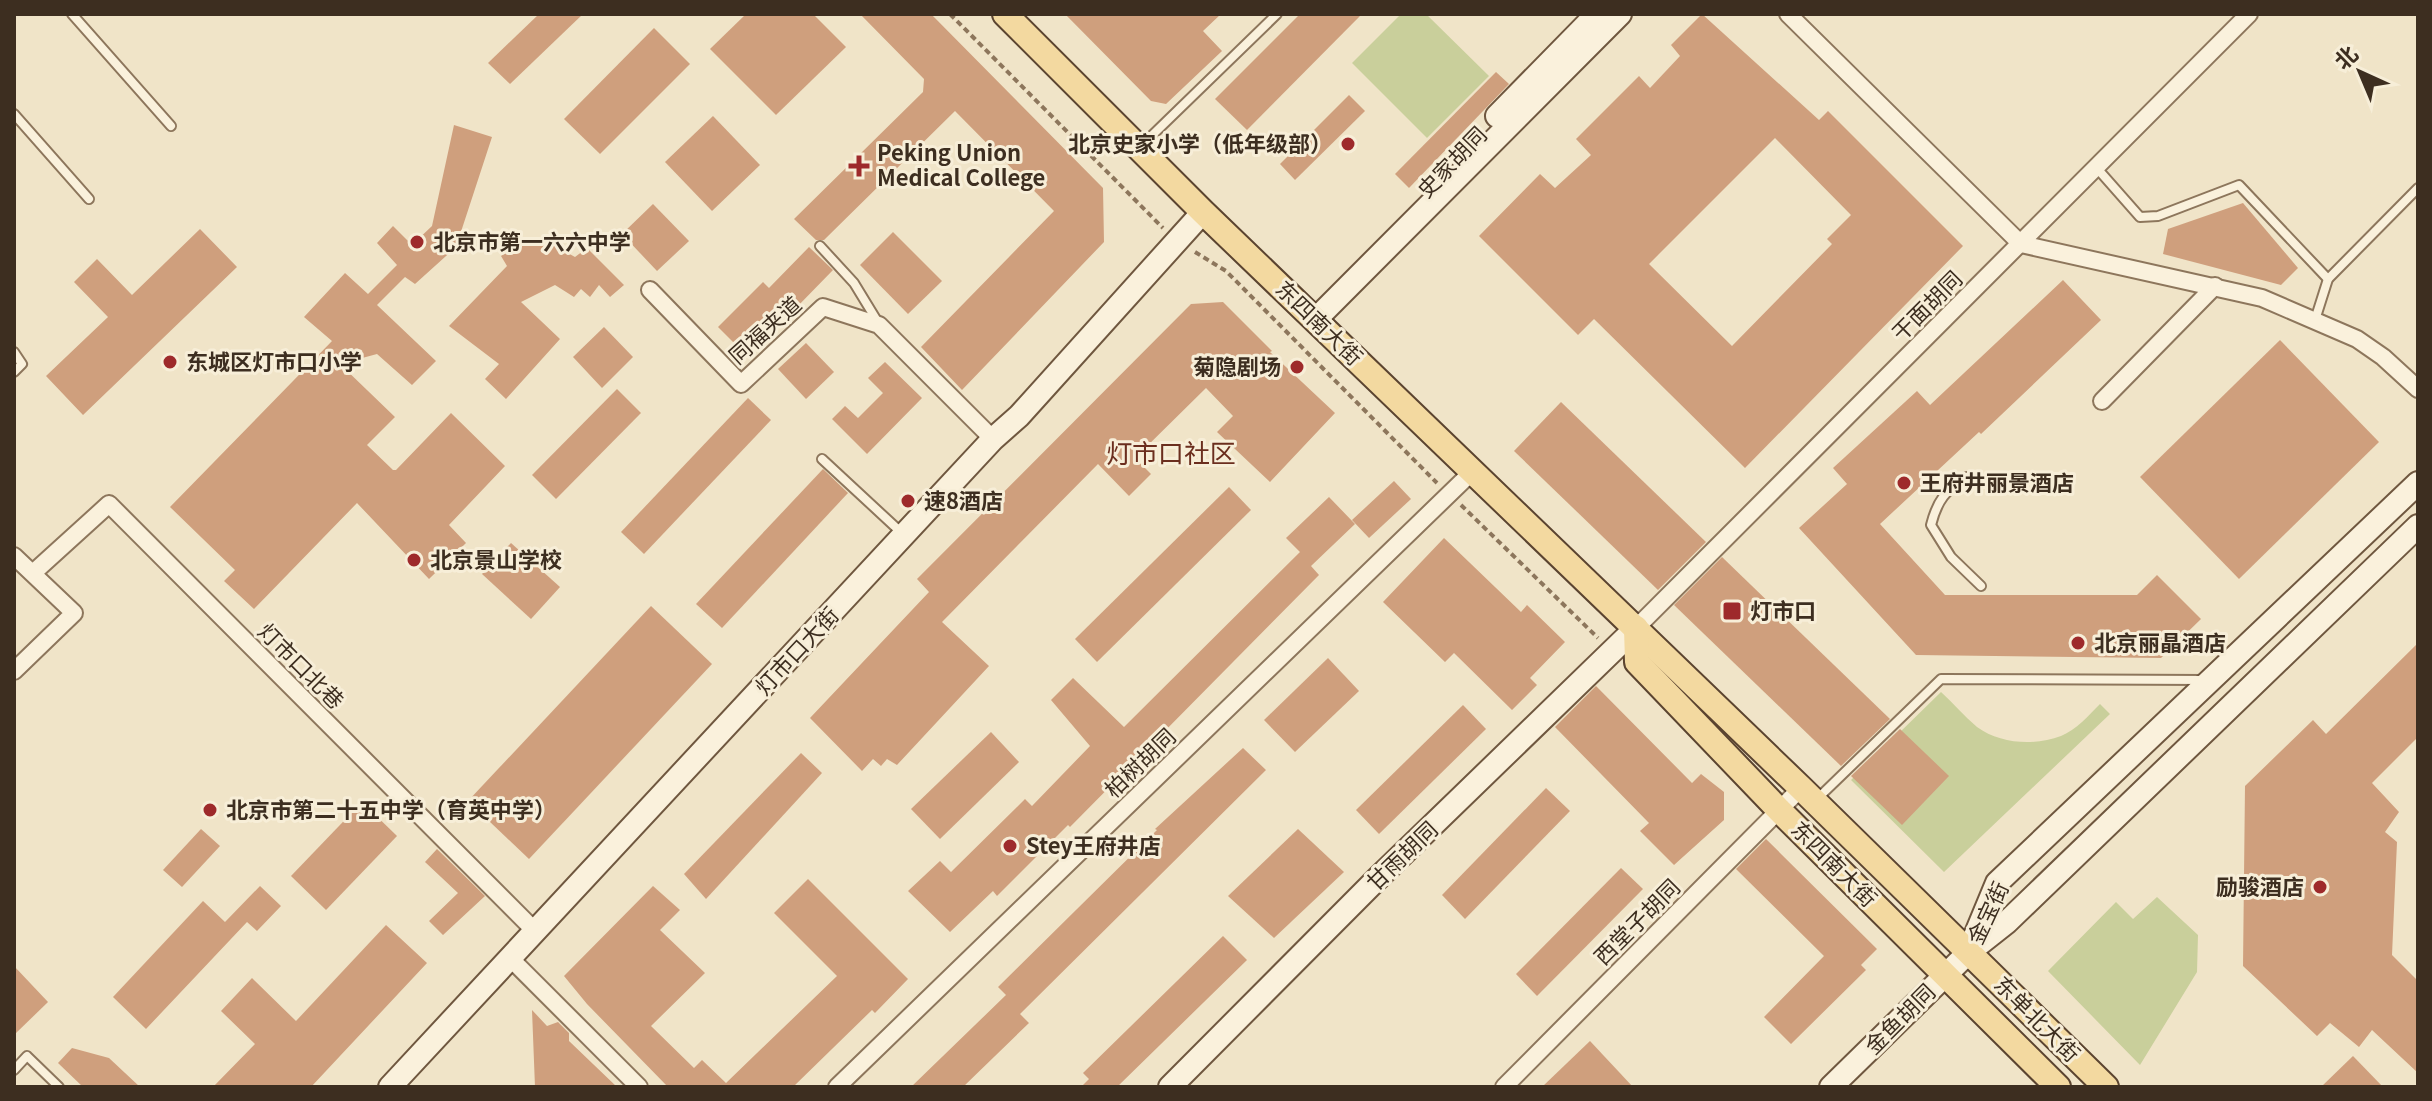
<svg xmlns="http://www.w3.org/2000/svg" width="2432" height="1101" viewBox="0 0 2432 1101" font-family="Georgia,'Noto Sans SC',serif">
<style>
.green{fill:#c9cf9b}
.building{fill:#cf9f7d;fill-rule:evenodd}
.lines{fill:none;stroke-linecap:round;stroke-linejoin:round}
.lane-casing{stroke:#8d765c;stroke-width:12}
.street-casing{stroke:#8d765c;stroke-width:20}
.secondary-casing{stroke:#6f573f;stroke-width:26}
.primary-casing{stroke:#5b4430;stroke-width:28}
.path{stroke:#8d765c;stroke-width:4;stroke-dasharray:6 4;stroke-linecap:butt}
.lane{stroke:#faf1dc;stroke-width:8}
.street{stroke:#faf1dc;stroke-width:16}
.secondary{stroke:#faf1dc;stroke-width:22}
.primary{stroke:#f3d9a0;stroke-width:24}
.poi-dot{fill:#9e2a2b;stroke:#f7eed8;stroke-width:3}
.labels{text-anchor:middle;stroke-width:6;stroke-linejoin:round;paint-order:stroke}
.poi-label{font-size:22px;font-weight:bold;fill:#3d2e20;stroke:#f7eed8;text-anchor:start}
.street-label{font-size:22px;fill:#3d2e20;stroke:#f7eed8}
.quarter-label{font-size:26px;fill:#6b2e1e;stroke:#f7eed8}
</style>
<rect width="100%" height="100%" fill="#f0e4c8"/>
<g class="green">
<path d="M1401,14H1426L1489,76L1427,138L1352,63Z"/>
<path d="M1941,692C1953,703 1964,716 1977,727C2000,744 2035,746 2061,736C2076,730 2089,715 2100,704L2110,714L1944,872L1851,780Z"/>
<path d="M2157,897L2198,935L2197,972L2140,1065L2048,971L2116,902L2133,919Z"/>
</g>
<g class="building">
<path d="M539,14H583L510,84L488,63Z"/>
<path d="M746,14H813L846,47L776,115L710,49Z"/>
<path d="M860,14H931L1103,188L1104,242L962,390L921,347L1054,211L955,111L824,240H816L794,219L923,92L924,79Z"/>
<path d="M1065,14H1221L1203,31L1222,51L1166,104L1151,101Z"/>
<path d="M1300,14H1362L1247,130L1215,99Z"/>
<path d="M1702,14L1819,120L1828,111L1963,246L1745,468L1594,319L1578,335L1479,236L1540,174L1555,188L1591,155L1576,139L1639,76L1650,88L1680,56L1671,45ZM1775,138L1851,215L1827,239L1832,244L1732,346L1649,264Z"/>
<path d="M654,28L690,64L600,154L564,119Z"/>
<path d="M1496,72L1509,84L1409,188L1395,174Z"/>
<path d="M1349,95L1365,111L1295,180L1280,164Z"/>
<path d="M713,116L760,165L712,211L665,162Z"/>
<path d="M454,125L492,137L456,247L415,284L405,277L377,305L436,361L412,385L377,354L340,364L395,417L367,445L393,470H396L451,413L505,466L449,525L466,543L429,579L357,503L254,609L224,581L235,570L170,507L332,341L304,317L345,273L368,294L397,265L377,243L393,226L412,245L432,226Z"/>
<path d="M2243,203L2298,268L2281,285L2163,254L2168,229Z"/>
<path d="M653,204L689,241L657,271L622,234Z"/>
<path d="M200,229L237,267L83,415L46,376L108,317L74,282L97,259L132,295Z"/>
<path d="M893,232L942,281L908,314L860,265Z"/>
<path d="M546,241L575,257L587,248L624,285L610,297L599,285L590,297L581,289L574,297L555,285L521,302L560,339L506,399L485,379L499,364L449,326L507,266L501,256L523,242Z"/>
<path d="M809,247L833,270L794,310L773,312L738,347L718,327L763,282L769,288Z"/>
<path d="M2063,280L2101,320L1981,434L1979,432L1880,524L1945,595H2137L2157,575L2201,619L2161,658L1916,655L1799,528L1847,484L1833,468L1917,391L1930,405Z"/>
<path d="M1223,302L1272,351L1270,352L1335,413L1270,482L1217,432L1233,416L1206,388L1135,458L1151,474L1129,496L1098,464L942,622L989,666L897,765L887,759L881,766L873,759L862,771L810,718L929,592L917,579L1191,304Z"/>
<path d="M604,327L633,357L602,388L573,357Z"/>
<path d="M2280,340L2379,442L2239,579L2140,477Z"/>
<path d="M806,343L834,372L806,399L778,369Z"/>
<path d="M885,362L922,398L867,454L832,419L845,406L858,418L883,393L868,378Z"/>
<path d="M617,389L641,413L556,499L532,475Z"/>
<path d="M748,398L771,420L644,554L621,532Z"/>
<path d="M1561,402L1706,542L1658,590L1514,451Z"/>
<path d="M823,469L848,493L722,628L696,604Z"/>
<path d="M1394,481L1411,499L1369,538L1352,520Z"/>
<path d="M1229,487L1251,510L1097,662L1075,639Z"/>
<path d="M1329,497L1355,524L1311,566L1319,575L1070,827L1068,825L997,896L993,891L950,932L908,891L940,861L951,872L1025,799L1032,806L1090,746L1051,700L1073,678L1124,727L1300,552L1286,538Z"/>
<path d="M1444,538L1521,612L1527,605L1565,642L1530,678L1537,685L1512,710L1454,653L1445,662L1383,602Z"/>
<path d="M511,543L560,587L531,619L482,574Z"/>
<path d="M1722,557L1890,719L1841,766L1674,605Z"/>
<path d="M651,606L712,664L529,859L468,801Z"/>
<path d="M2418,643V737L2372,783L2399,812L2385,832L2397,842L2392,955L2418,981V1073L2372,1030L2359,1047L2330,1023L2317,1036L2243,966L2245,786L2313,720L2326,734Z"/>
<path d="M1328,658L1359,691L1295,752L1264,720Z"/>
<path d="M1596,686L1692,783L1701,774L1724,792V820L1674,865L1640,831L1649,823L1555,727Z"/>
<path d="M1463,705L1486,729L1379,834L1356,810Z"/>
<path d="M1900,729L1949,776L1902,825L1851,776Z"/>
<path d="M991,732L1019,762L940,839L911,809Z"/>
<path d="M1243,748L1266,770L1020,1014L1029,1023L963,1087H911L1006,995L998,987L1157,830L1155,829Z"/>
<path d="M801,753L822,773L706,899L684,874Z"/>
<path d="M1546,788L1570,811L1465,919L1442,895Z"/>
<path d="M362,802L397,836L326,910L291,876Z"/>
<path d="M201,829L220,846L182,887L163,870Z"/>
<path d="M1298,829L1344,872L1274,938L1228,896Z"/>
<path d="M1766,839L1877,949L1861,965L1866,970L1791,1044L1764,1017L1824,956L1736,869Z"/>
<path d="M437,849L485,896L443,935L429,921L458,893L425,862Z"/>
<path d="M1621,868L1643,889L1537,996L1516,974Z"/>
<path d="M808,879L908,979L875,1013L872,1010L793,1087H668L587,1004L564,976L653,886L680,910L660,930L705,973L651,1026L694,1068L702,1060L726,1083L837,976L774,913Z"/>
<path d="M260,886L281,906L257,931L247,922L146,1029L113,997L203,901L225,922Z"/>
<path d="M386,925L427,963L311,1087H213L255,1044L221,1011L252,978L296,1021Z"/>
<path d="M1223,936L1247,960L1117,1087H1081L1089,1079L1083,1073Z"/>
<path d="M14,966L48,1002L14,1035Z"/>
<path d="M532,1010L547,1026L558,1022L569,1033V1041L617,1087H535Z"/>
<path d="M1590,1041L1633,1087H1542Z"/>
<path d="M72,1048L109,1058L140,1087H83L58,1063Z"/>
<path d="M2353,1056L2383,1087H2321Z"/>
</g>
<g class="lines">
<g class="lane-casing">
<g id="lane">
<path d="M72,14L171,126"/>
<path d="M14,114L89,199"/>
<path d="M1140,147L1277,14"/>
<path d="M2095,166L2140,217L2158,216L2239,185L2328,279"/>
<path d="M820,246L854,283L879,324"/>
<path d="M2315,320L2328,279L2418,188"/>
<path d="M14,352L22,364L14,372"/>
<path d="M822,459L904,535"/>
<path d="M1967,477C1946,489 1937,501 1931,525L1951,557L1981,586"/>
<path d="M1816,800L1941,679L2206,680"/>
<path d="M14,1070L27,1056L59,1087"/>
</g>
</g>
<g class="street-casing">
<g id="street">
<path d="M1788,14L2021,244L2262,298L2357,339L2383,357L2418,389"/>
<path d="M650,290L741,384L823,307L879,325L993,439"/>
<path d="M2102,401L2215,286"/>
<path d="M14,556L74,613L14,671"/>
<path d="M33,573L109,504L536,932"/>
<path d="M1636,628L2249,14"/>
<path d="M510,958L639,1087"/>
<path d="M837,1087L1473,471"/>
<path d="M1504,1087L1801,788"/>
</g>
</g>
<g class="secondary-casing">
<g id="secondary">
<path d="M1497,116L1597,14"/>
<path d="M1316,319L1620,14"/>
<path d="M1970,948L1997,883L2418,483"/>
<path d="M390,1087L993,439L1019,416L1203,212"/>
<path d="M1170,1087L1377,879L1636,628"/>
<path d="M1831,1087L1969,952L2007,922L2418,526"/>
</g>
</g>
<g class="primary-casing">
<g id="primary">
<path d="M1005,14L1203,212L1801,788L2106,1087"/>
<path d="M1636,628L1637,662L1779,810L2058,1087"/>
</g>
</g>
<g class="path">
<path d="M950,14L1163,228"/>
<path d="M1195,252L1226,271L1437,483"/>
<path d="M1461,505L1598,638"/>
</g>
<use href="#lane" class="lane"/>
<use href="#street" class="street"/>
<use href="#secondary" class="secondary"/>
<use href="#primary" class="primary"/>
</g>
<g class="poi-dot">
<circle cx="1348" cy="144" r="8"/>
<path d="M855 154h8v8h8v8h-8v8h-8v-8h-8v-8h8z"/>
<circle cx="417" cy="242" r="8"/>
<circle cx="170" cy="362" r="8"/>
<circle cx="1297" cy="367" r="8"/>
<circle cx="1904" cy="483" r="8"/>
<circle cx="908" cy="501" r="8"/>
<circle cx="414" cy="560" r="8"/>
<rect x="1722" y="601" width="20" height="20" rx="4"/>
<circle cx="2078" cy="643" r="8"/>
<circle cx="210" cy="810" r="8"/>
<circle cx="1010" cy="846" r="8"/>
<circle cx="2320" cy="887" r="8"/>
</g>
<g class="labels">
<g class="poi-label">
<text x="1332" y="152" text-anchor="end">北京史家小学（低年级部）</text>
<text x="877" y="161">Peking Union<tspan x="877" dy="25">Medical College</tspan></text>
<text x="433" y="250">北京市第一六六中学</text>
<text x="186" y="370">东城区灯市口小学</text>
<text x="1281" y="375" text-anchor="end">菊隐剧场</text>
<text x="1920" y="491">王府井丽景酒店</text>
<text x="924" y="509">速8酒店</text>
<text x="430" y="568">北京景山学校</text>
<text x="1750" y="619">灯市口</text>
<text x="2094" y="651">北京丽晶酒店</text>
<text x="226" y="818">北京市第二十五中学（育英中学）</text>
<text x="1026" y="854">Stey王府井店</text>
<text x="2304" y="895" text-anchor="end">励骏酒店</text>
</g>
<g class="street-label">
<text transform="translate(1452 162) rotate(-46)" y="8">史家胡同</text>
<text transform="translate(1927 306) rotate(-45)" y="8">干面胡同</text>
<text transform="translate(1319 323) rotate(44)" y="8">东四南大街</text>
<text transform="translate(765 330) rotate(-42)" y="8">同福夹道</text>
<text transform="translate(797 651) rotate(-47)" y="8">灯市口大街</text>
<text transform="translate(301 666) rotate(45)" y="8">灯市口北巷</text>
<text transform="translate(1140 763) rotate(-44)" y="8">柏树胡同</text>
<text transform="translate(1402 856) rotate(-44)" y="8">甘雨胡同</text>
<text transform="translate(1834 864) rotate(45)" y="8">东四南大街</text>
<text transform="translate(1988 913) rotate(-65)" y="8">金宝街</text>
<text transform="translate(1637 922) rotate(-45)" y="8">西堂子胡同</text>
<text transform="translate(1900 1019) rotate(-45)" y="8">金鱼胡同</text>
<text transform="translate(2037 1019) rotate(45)" y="8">东单北大街</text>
</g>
<g class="quarter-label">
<text x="1171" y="463">灯市口社区</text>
</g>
</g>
<rect width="2432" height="1101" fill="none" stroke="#3d2e20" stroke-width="32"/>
<g transform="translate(2360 72) rotate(316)" stroke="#f7eed8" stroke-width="6" paint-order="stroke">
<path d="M0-6L14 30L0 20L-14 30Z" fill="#3d2e20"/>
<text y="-12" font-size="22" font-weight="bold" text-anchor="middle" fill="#3d2e20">北</text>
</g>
</svg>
